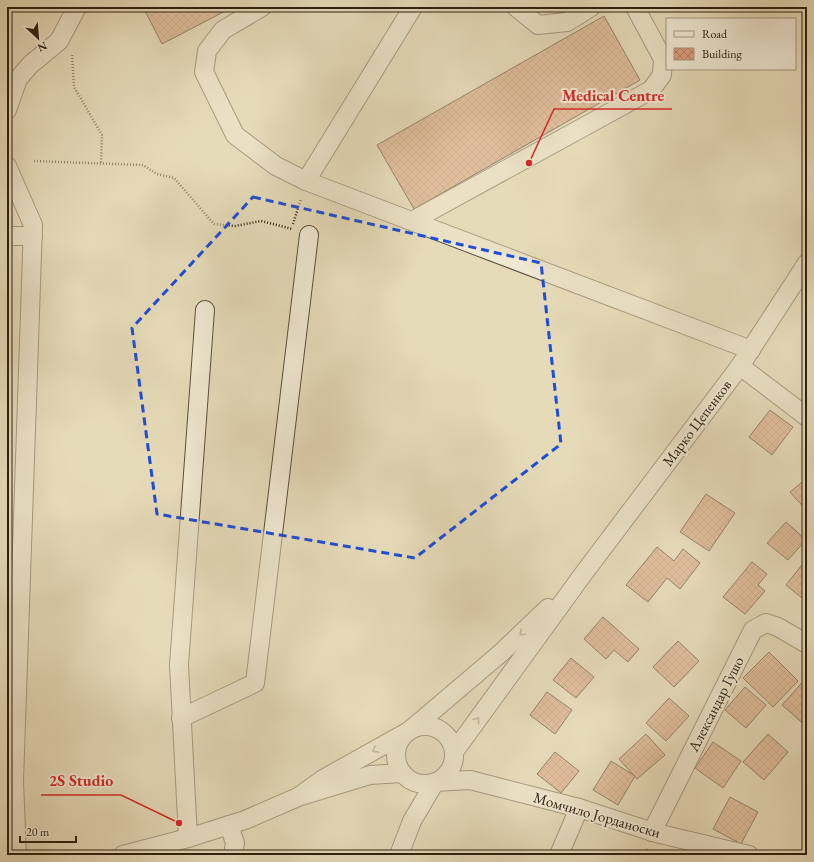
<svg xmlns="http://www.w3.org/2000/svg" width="814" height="862" viewBox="0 0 814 862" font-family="'EB Garamond',serif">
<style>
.building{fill:url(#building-cross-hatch);stroke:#2d200e}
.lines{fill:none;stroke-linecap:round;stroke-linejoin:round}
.minor-casing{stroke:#5b4f39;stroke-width:20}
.path{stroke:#2d200e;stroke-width:2.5;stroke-dasharray:1 2;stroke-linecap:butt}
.minor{stroke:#efe8d2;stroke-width:18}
.oneway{stroke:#988e7a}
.marked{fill:none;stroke:#1d4ed8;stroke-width:3;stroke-dasharray:8 5;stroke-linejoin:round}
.labels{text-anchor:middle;stroke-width:4;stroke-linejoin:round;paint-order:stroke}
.street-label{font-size:15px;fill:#2d200e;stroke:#efe8d2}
.leader{fill:none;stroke:#d62828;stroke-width:1.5}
.callout-dot{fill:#d62828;stroke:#efe8d2;stroke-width:1.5}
.callout-label{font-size:16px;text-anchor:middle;font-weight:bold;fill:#d62828;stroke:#efe8d2;stroke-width:4;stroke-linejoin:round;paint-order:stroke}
</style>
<defs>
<pattern id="building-cross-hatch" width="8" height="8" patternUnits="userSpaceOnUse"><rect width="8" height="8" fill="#dc9c7a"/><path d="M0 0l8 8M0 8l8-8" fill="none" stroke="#b37f62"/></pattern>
</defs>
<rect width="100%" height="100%" fill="#e6dbb9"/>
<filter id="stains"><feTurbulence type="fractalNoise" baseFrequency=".005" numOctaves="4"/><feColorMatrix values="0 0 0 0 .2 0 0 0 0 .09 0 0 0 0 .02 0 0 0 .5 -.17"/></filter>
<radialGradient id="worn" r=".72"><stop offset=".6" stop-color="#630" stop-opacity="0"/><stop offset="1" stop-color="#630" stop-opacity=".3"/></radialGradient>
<g class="building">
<path d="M143,7H233L162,44Z"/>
<path d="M604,16L640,80L414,209L377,145Z"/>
<path d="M770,410L793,427L772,455L749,437Z"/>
<path d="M807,478V511L790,492Z"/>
<path d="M706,494L735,513L709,551L680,532Z"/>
<path d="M786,522L806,540L788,560L767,543Z"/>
<path d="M657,547L674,561L683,549L700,563L680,589L667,578L648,602L626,585Z"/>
<path d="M805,561L807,563V602L786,585Z"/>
<path d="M752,562L767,574L758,585L765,591L745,614L723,597Z"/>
<path d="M603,617L639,649L628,662L614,650L606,659L584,639Z"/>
<path d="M678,641L699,661L674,687L653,667Z"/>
<path d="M769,652L798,681L773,707L743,678Z"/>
<path d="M571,658L594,677L576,698L553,680Z"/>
<path d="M807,677V727L782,705Z"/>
<path d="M745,687L766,705L746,728L725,710Z"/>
<path d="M547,692L572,710L555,734L530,715Z"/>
<path d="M669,698L689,716L666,741L646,723Z"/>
<path d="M646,734L665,755L637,779L619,759Z"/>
<path d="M768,734L788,752L764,780L743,762Z"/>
<path d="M713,742L741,761L723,788L695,768Z"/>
<path d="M555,752L579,771L561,793L537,774Z"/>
<path d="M611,761L635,776L618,805L593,790Z"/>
<path d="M730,797L758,812L741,844L713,829Z"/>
</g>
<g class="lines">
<g class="minor-casing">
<g id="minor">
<path d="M262,7L223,30L207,51L204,72L235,135L276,166L306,181"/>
<path d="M413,7L306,181L751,350"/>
<path d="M516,7L538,25L567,22L591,7"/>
<path d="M7,110L18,79L30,65L59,41L77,7"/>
<path d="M7,166L33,225L14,781L17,855"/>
<path d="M412,221L651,90L662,75L663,59L635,7"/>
<path d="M7,236H33"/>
<path d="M740,366L807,417"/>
<path d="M181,718L255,683L309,235"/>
<circle cx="425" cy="755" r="29"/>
<path d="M454,752L581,577L740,366L807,263"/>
<path d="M298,797L323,779L409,731L502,652L548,608"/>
<path d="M229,825L235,843L233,855"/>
<path d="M652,832L753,630L766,623L778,627L807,644"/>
<path d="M188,838L179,665L205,310"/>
<path d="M123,855L188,838L245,820L298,797L370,775L402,773"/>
<path d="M399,855L412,821L435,782L470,780L579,808L656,833L749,855"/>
<path d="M559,855L579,808"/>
</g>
</g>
<g class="path">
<path d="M72,55L74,87L102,135L101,163"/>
<path d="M34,161L143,165L157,174L174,178L214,224L235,226L261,221L292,229"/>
<path d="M293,224L301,199"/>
<path d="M644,855L647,849"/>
</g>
<use href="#minor" class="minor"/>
</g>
<defs><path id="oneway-chevron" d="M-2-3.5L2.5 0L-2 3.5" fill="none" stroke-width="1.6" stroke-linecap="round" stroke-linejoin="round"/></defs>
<g class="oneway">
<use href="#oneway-chevron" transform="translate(522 633) rotate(137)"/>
<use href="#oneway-chevron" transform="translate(477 720) rotate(-54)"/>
<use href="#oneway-chevron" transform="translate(375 750) rotate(151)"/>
</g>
<path d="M0 0H814V862H0ZM253,197L541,263L561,444L415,558L157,514L132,328Z" fill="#e6dbb9" fill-opacity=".55" fill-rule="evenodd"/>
<path class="marked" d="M253,197L541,263L561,444L415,558L157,514L132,328Z"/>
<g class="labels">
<g class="street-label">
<text transform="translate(697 423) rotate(-53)" y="5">Марко Цепенков</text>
<text transform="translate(716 704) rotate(-63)" y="5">Александар Гушо</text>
<text transform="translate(597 815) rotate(16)" y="5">Момчило Јорданоски</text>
</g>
</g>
<path class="leader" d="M529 163L554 109H672M179 823L121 795H41"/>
<g class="callout-dot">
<circle cx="529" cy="163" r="4"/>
<circle cx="179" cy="823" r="4"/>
</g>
<g class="callout-label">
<text x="613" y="101">Medical Centre</text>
<text x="81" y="786">2S Studio</text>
</g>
<rect width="814" height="862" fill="none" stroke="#e6dbb9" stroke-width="24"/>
<rect x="8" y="8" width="798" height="846" fill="none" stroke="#2d200e" stroke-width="2"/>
<rect x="12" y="12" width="790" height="838" fill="none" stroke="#2d200e"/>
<rect x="666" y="18" width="130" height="52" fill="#efe8d2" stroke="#a19884"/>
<rect x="674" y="31" width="20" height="6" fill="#efe8d2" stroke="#a19884"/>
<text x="702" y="38" font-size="12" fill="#2d200e">Road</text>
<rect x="674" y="48" width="20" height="12" fill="url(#building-cross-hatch)" stroke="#a19884"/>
<text x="702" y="58" font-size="12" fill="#2d200e">Building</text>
<g transform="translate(38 38) rotate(154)" stroke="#efe8d2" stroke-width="3" paint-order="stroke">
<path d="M0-3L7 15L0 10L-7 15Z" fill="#2d200e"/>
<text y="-6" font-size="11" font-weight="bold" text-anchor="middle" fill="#2d200e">N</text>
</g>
<path d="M20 836v6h56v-6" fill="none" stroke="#2d200e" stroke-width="2"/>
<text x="26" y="836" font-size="12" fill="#2d200e" stroke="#efe8d2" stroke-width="3" paint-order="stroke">20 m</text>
<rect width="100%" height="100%" filter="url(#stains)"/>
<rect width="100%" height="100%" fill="url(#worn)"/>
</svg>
